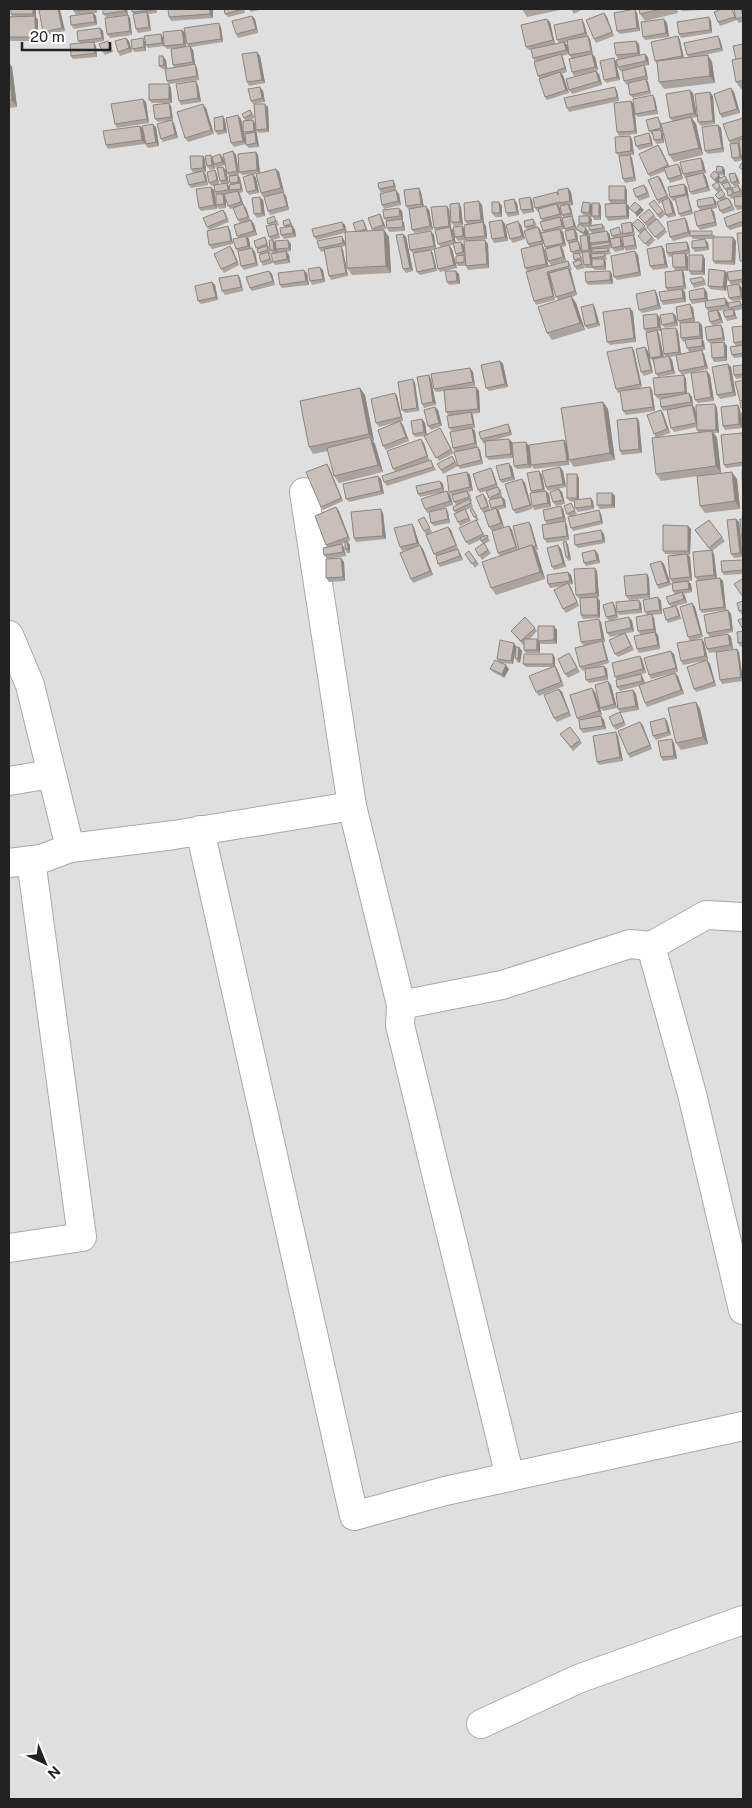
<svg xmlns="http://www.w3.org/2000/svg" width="752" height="1808" viewBox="0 0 752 1808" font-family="'Public Sans',sans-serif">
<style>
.residential{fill:#e0dfdf}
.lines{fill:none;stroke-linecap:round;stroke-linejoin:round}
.minor-casing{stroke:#a9a9a9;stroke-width:30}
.minor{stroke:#fff;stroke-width:28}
.wall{fill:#aba49e;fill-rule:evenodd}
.shaded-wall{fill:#8b8681}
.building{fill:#c7bfb8;stroke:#8b8681}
</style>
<rect width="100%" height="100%" fill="#f2efe9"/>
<rect class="residential" x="9" y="9" width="734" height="1790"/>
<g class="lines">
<g class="minor-casing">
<g id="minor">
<path d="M304,492L352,806L401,1005"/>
<path d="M9,635L30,685L70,848"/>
<path d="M9,781L51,774"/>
<path d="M200,830L354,1516L445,1491L743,1426"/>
<path d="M9,863L41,859L70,848L174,835L352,806"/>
<path d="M651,946L692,1094L743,1310"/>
<path d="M9,1248L82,1237L31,860"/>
<path d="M510,1477L400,1025L401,1005L502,985L630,944L651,946L706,915L743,917"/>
<path d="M481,1724L578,1679L743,1620"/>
</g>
</g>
<use href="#minor" class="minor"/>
</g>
<g class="wall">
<path d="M36,9V17L38,20V41H11L9,38V17L12,16L11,14Z"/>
<path d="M73,9H97V13H94L96,16L97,25L74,29L71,25L86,14L76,15Z"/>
<path d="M103,9H127L128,15L106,17L103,14Z"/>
<path d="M132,9H157V13L148,14L149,16L151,31L138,33L136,29L134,14L132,12Z"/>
<path d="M213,9V18L171,21L169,17Z"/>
<path d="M244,9L245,13L228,17L225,14Z"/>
<path d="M248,9H264L251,12Z"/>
<path d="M522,9H559L560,10L527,17Z"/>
<path d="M571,9H583L574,14Z"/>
<path d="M635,9L637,13L640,31L620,34L617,31Z"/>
<path d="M639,9H677L678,13L645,21L640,14Z"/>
<path d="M680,9H701V10L682,11Z"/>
<path d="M743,9V22L739,23L737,20L720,26L718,22L736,16Z"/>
<path d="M60,10L65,31L46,35L43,32Z"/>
<path d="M604,13L607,17L614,36L596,43L594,39Z"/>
<path d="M128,15L130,18L132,35L110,38L107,34Z"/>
<path d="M252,16L255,19L258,33L238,38L236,34Z"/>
<path d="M709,17L711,21L712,33L681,38L679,34Z"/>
<path d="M664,19L667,23L669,37L645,40L643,37Z"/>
<path d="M550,22L555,44L559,43L557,40L584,23L587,36L590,39L593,55L595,57L598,70L596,71L599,74L602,85L572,94L569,90L595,71L574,76L572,72V58L569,55L567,42L565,43L567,45L569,54L562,56L563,58L567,72L561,74L569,93L547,100L545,97L540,79L538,76L535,62L533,58L531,50H529L526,47Z"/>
<path d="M221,27L223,42L191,47L193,50L195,64L197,68L199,80L169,84L167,81L175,68L173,65L181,48L167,49L164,46L148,48L146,45V51L135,52L132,49L145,41L161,34L163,38L182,30L185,33L186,47H189L187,44Z"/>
<path d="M100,28L103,31L104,41L94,43L96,46L97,57L73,59L71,56L80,43L78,41Z"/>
<path d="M678,36L680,40L684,58L689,57L687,55L720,39L723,51L705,55H708L712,62L715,83L664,89L659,82L657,64L655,61Z"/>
<path d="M126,38L129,41L132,52L120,56L118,52Z"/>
<path d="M636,41L639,44L640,55L648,57L649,65L644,66L646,69L648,80H647L648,82L651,94L633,98L630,95L628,84L627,85L624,81L622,71H620L618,67L624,58L618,59L616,55Z"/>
<path d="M743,44V88L741,89L736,82V60Z"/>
<path d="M111,45L113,52L105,55L102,51Z"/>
<path d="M257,52L260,56L265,83L249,86L247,82Z"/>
<path d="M614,58L616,62L620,80L606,83L604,80Z"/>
<path d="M166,60L167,69H162L159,66Z"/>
<path d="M9,62L12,67L17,107L9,108Z"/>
<path d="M198,85L201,102L181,105L179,101Z"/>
<path d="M260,87L263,91L265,102L253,104L251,101Z"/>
<path d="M615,87L617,91L619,101L569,112L567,108Z"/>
<path d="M171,88L172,103H169L171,106L173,120H172L174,123L178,138L163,142L161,139L165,121L158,122L155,119L164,103H152L149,100Z"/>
<path d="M731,88L734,92L740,113L722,118L720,114Z"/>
<path d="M693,93L697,117L692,118L696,124L703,155L674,162L669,155L663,132H662L663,134L664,143L656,144L654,140L653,135H652L649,131L660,120L661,124L672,121L670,118Z"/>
<path d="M713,96L715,124L701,126L698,122Z"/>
<path d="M655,99L658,114L638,117L635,114Z"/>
<path d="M631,101L634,105L637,134L619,136L617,132Z"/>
<path d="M146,102L149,123L117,128L115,124Z"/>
<path d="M268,107L269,132L259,133L256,130Z"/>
<path d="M206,108L214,134L188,142L185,138Z"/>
<path d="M250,110L255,117L251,120L255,123L259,147L249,148L246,145L245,135L244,133L246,144L234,147L231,143L241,119L243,130L245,120L242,114Z"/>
<path d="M223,116L225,120L227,133L218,135L215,131Z"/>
<path d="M743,118V159L742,157L743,160L735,162L732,158L731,144L729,141Z"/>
<path d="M718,125L721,128L724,152L708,154L705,151Z"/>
<path d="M140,126L143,129L156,127L159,146L148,148L145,144L108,149L106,145Z"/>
<path d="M649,133L651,137L653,146L639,150L636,146Z"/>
<path d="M632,139L634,155H630L632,158L636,181L625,183L623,179L619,156L616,153Z"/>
<path d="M661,149L669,166L680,167L683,179L670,183L668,179L665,171L650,177L648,174Z"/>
<path d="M233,151L236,155L239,174L238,175L240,178L243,192L239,193L243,204L246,208L250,220H251L254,224L257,235L247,238L249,239L250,248H252L255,252L258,266L244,270L241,266L238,252L236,249L240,223L238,220L234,208L230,209L228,206L226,198V208L219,209L216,205V194L215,192L214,186H212L209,183L215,170L217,174L219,184H222L220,181L226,170L229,184H227L229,186L231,185L230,183L229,176L227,173Z"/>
<path d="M256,152L258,155L260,173L276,169L279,172L284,192H283L286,196L289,210L270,215L268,211L270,196L263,197L261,193L256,174L242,175L239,172Z"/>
<path d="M220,154L223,158L225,165L216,168L214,164L215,169L210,170L207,166L211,155L212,157Z"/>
<path d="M701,158L703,161L706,173L704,174L706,177L710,191L692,195L690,192L687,178H685L683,174Z"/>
<path d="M205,159L206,172H204L206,175L208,185L191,188L189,185L200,172L193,173L191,169Z"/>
<path d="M723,167L725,170V176L719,175L721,178L728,179L733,190L738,185L741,189L743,195L737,197L743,196V209L737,210L735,206L734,198L731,199L723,186H722L719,181L718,183L723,190L722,191L727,198H728L731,201L735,210L723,214L720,211V201L715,195L718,193L712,185L716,183L710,176L718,174L716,172Z"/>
<path d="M253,174L256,178L259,193L249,195L247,192Z"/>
<path d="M658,176L661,179L669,198L672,202L676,216L668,218L666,215L662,202L659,204L657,200Z"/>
<path d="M737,176L740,184L734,186L731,183Z"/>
<path d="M393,180L395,184L396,190L381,193L379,189Z"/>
<path d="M684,184L687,187L688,198L693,214L681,217L679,214L675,200L673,201L670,197Z"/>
<path d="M644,185L647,188L650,197L639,201L636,197Z"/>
<path d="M211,187L214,190L217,209L201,211L199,208Z"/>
<path d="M419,188L421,192L424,207L429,210L433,230L415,233L412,230L409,210L406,206Z"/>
<path d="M568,188L571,192L573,205L570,206L571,208L573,217H572L574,220L576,228L581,226L579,223L584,216L581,212L592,205L599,203L601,206V220H594L592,216V217H590L592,219L591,225L602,224L605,227V231H607L610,235V239L613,238L612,236L622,231L624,236H625L623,234L631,222L633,226L635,236H634L635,238L637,249L626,251L624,247L622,238H621L622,240L624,250L615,252L612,248L609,249L610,251L611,254L606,255L607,260H605L606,262V270H594L593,268H586L584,265L583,262H582L585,268L577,270L575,267V261L573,254L569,244L567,241L566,231L565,229L564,218L562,215V205L558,206L562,218H561L562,221L565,229L561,230L563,232L566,246L562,247L566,261L551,265L548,261L546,248L544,244L542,245L544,248L548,266L568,261L570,264L572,270L570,271L577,295L572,297L576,303L585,330L552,340L547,333L558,300L556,297L550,276L555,300L536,305L534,301L528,272L525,268L530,247L528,244L527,230L525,227L533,219L536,223L537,228L541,231L543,240L544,233L543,231L542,221L539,211L538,212L535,208L557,192ZM583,227H589V230L592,233L589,237L588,235L589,232ZM577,230L579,232L584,235L582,251L583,260L580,254L582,253L580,244L578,241L577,233L575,231Z"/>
<path d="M396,190L399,194L401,205L384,209L382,205Z"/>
<path d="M627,190V204L629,206V219L608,221L606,217L611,204L609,200Z"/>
<path d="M530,197L532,200L534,212L523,214L521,210Z"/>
<path d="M263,200L265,216L257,218L254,214Z"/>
<path d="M716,201L717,208L712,209L714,212L717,226L700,230L697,226L700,210L698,207Z"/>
<path d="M499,202L502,206V217H495L492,213Z"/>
<path d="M459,203L461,207L463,225L454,226L451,222Z"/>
<path d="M517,203L519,215L508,217L506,213Z"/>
<path d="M649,204L663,211L666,214L660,219Z"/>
<path d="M482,205L484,223L486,226L487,239L479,240L488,244L489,268L468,270L466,266H458L456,263L457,256L456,254L453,245H450L452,249L457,268L440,272L438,269L434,250H431L433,254L437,271L420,275L417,272L422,252L413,253L410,250L434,235L436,249L441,247L438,244L435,230L434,228L449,209L451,228L453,230L456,243L464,245L465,250L467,241L466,240L458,241L455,237L462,226L464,229L467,224L465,221Z"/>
<path d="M223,210L226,213L229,222L209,230L207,227Z"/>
<path d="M402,211L403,220H402L404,223L405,231L389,232L387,228L386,221L384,218Z"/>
<path d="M743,211V226L730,230L727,227Z"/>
<path d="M380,214L382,218L386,229L382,230H384L389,237L391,273L352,275L347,268L346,246L341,247L343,250L348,276L331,280L329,276L324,251L321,252L319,248L344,240L346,245L345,233L317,240L314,237L345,225L346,232H356L363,220L365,223L368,231L373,230L372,229Z"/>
<path d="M654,215L667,232L658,240L639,217Z"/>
<path d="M289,219L295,230L296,237L284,239L281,235L285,227L284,226Z"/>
<path d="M277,220L279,225L276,226L280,238L272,240H273L275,243L291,244V251L287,252L289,255L290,263L275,265L273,262L272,253L270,250L272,240L269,237L270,225L268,224Z"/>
<path d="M502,220L505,224L508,241L494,243L492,239Z"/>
<path d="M687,221L690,234L715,235V237L736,241L735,265L715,264L713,261V239H693L691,236L673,241L670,237Z"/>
<path d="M632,224L645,226L647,230H646L655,240L648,247L638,236L640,234Z"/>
<path d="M521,225L525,239L513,243L510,239Z"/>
<path d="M230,230L233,244L212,249L209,245Z"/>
<path d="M403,234L406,237L413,271L406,273L403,269Z"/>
<path d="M265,237L267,241L271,254H269L273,263L263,266L261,262L260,255L254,241Z"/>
<path d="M705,239L708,243L709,250L695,252L692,248Z"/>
<path d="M687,242L689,246L690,254L686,255L688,257V271H683L684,273L686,289L683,290L685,292L686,302L663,305L661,301L668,291L666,288L675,270L673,267L672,256L669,257L667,253Z"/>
<path d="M230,246L233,250L239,265L224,273L221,269Z"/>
<path d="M662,246L664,249L668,268L653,270L650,266Z"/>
<path d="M638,255L641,276L617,280L614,277Z"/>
<path d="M705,259V275H691L689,271Z"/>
<path d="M323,270L325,282L312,285L310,281Z"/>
<path d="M743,270V305V300L732,301L729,298L739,284L742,288V283L731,285L729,281Z"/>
<path d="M269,271L272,274L275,285L252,291L250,288Z"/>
<path d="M725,271L728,274L726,291L710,289L708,286Z"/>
<path d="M307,273L309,285L282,288L280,285Z"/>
<path d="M459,274L460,284L449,285L447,282Z"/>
<path d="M612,274L613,284L588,285L586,282Z"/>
<path d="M238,275L240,278L243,291L225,295L222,291Z"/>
<path d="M702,277L705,280L706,285L694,288L692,284Z"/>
<path d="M212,282L215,285L218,300L201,304L198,301Z"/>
<path d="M655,290L657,294L661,309L642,313L639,310Z"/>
<path d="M707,292L708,300L728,302L729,309L718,311L720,313L723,323L713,326L710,322L709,312L706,308L705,302L692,304L690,300Z"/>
<path d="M740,301L742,305L743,309L734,311L737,319L727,321L725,317L730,309L729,308Z"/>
<path d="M593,304L595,308L600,326L588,329L585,326Z"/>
<path d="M690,304L693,308L695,322L702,325L703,340L704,342L705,350L689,352L687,348L685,341L683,342L681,338L680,323L678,321Z"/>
<path d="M630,308L633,312L636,342L610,345L607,342Z"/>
<path d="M673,313L676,316L678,326L665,328L662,325Z"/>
<path d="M660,318L661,331H658L659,334L664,357H666L664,354L676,328L678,331L681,354H704L708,369L682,375L679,371L676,356L670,357L672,360L675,374L658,377L656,374L653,361L650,358L646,332L644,329Z"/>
<path d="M721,325L723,329L725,341L717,342H724L727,346V361L714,362L712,358L711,343H709L707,340Z"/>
<path d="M743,326V357L734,358L732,355L736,346L734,343Z"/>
<path d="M634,351L642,387L636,389L650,387L652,390L655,411L626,415L623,411L620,392L618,393L616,389Z"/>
<path d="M648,351L653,373L644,376L641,372Z"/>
<path d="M500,361L503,364L508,387L489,391L486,388Z"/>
<path d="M728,364L731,367L736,396L720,399L717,395Z"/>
<path d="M743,365V378L736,379L734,375Z"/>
<path d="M473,372L475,386L461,388L476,387L479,391L480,413L472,414L473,416L475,428H473L475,431L477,447L480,450L483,464L460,469L458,466L455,452L453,448L460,430L452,431L449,428L448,415L446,412L444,391L436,392L434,389Z"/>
<path d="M429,375L431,379L436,405L424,408L422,404Z"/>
<path d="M684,375L686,379L687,394L692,397L693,405L695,408L696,416L717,408L719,433H714L717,438L721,473L661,481L656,474L698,432L697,430V427L674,432L671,428V409L663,411L661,407V398L658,399L655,395Z"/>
<path d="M710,375L714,401L698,403L695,400Z"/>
<path d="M413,379L415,383L419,411L405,413L402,410Z"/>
<path d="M360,388L365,395L374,441H373L375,444L383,472L339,483L334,476L328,451L313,454L309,447Z"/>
<path d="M397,396L403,421L400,422L403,425L409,441L386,450L383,446L397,422L379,427L376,423Z"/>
<path d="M603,402L608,409L615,460L574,467L569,460Z"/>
<path d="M435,407L438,410L442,426L431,430L428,426Z"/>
<path d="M740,409L742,428L725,430L723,426Z"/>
<path d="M663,413L670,433L656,438L654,434Z"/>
<path d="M637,418L639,421L642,453L622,455L620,451Z"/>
<path d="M422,419L425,423L427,435L442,431L454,453L439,461L424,436L415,437L413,434Z"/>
<path d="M508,424L510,428L512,435L495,440L512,442L513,458L489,460L486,457L485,443H483L481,439Z"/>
<path d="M742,433L743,435V466L726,468L724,465Z"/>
<path d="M564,440L567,444L569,465L534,469L531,465L530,454L531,468L517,469L514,466L529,445Z"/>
<path d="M424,443L429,460L433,464L436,470L387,486L384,482L396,472L393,469Z"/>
<path d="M452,456L458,466L443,474L441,470Z"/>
<path d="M329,467L343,501L323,510L321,507Z"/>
<path d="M512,467L515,480L502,483L500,480Z"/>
<path d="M560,467L563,471L566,487L548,491L546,487Z"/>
<path d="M539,471L542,475L545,491H546L549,494L551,507L534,510L532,506V493L531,491Z"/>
<path d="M467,472L470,475L473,491L468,492L470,494L472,501H471L473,507L466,510L471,521L460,526L458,522L456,513L454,511L456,505L454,502L452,495L449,492Z"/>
<path d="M493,472L498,487L501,490L502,497L505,500L506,508L498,510L504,527L492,531L489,527L484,512L483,513L481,509L486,498L490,510L492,509L491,508L490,500L486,491L480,493L478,490Z"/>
<path d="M378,476L381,479L384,494L349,502L346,499Z"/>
<path d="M579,478V499L593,501L594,509L578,512L575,508L574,502L569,501L567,498Z"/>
<path d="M522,479L525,483L532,509L516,514L513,510Z"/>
<path d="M737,479L740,509L705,513L700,506Z"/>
<path d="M443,484L444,492L450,494L453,505L434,511L448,512L450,523L434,526L431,523L429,512L427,513L425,509L439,493L420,497L418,494Z"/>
<path d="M559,489L562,492L565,504L556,506L553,502Z"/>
<path d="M612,493L615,496V508L600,509L597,505Z"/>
<path d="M571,503L577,514L570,517L599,510L601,514L603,524L573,531L571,528L570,517L567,514Z"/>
<path d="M336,507L339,511L350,540L348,542L350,545V553H347L345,549V543L341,544L344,548L346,556L327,559L341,558L344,562L345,581L329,582L326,578L327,559L324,555L328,547L326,545Z"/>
<path d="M472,508L479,520L477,521L485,536L487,535L490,541L484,544L491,553L482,560L475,549L483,544L480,540L469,545L466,542L476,520L470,510Z"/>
<path d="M563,509L566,521L559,522L567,525L569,540L547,543L544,539L547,524L545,521Z"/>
<path d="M383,513L386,539L356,542L354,538Z"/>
<path d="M736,519L739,522L743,557L734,558L731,554Z"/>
<path d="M426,520L432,532L426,535L424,531Z"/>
<path d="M709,520L725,541L712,551L714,554L717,578H720L723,581L726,610L702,613L700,610L698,581L695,577L710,550L695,530Z"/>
<path d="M529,522L531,525L538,550H536L537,552L545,579L496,595L491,588L500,556L498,553L509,526L512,530L518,550H519Z"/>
<path d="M688,526L691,529L690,555H688L690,557L692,581H688L691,584L692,592L683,594L685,596L687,603L676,606L678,609L681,619L668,623L666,620L671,607L669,604L675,594L673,591V583L670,579L677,555L665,554L663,551Z"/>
<path d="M414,527L419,546L423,549L433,575L413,583L411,579L412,549L402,551L400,547Z"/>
<path d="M448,527L451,530L458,549L455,550L460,553L463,560L440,567L438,564L436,556L434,554Z"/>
<path d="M604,534L605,543L578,548L575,545Z"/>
<path d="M558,545L561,549L566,567L554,570L552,567Z"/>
<path d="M568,545L571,560L568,561L566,557Z"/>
<path d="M595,550L598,554L600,563L586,566L584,563Z"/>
<path d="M469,551L479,564L475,568L465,554Z"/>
<path d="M743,560V574L724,575L722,572Z"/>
<path d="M661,561L664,564L671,585L659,589L657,585Z"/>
<path d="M597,571L599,597H597L600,601V618L583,619L581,615L580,598H578L576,595Z"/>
<path d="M568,572L571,575L573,584L569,585L579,606L566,613L563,609V586L550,588L548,584Z"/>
<path d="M647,574L649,578L650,598L629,600L626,596Z"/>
<path d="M658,597L661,601L662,614L652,615L654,618L656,632L658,635L660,649L639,653L637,649L641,635L638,631L647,615L645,612Z"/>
<path d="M743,601V614L742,615L739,611Z"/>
<path d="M613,602L615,606L618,618L609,621L606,617Z"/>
<path d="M641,603L642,613L619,615L617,612Z"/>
<path d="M692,603L695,607L703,637L691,641L704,642L708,660L683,665L681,661L690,641L688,637Z"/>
<path d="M728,610L731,614L733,632L710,637L707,633Z"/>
<path d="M629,617L632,621L634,632L626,633L634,650L618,657L615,654L624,634L610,637L607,633Z"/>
<path d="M601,622L605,642L603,643L609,663L596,667L607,669L608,680L589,683L586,680L585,670L583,671L580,667L584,646L581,642Z"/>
<path d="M554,626L557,630V644H541L540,643V653H526L524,650V644L523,645L511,631L535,628L537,631L530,639L538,641Z"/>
<path d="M743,631V646L741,647L738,643Z"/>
<path d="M728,634L731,637L733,649L721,651L739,652L743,681L722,684L720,680L716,652L709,653L707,649Z"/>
<path d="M514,643L516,647H519L522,651L520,663L517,662L515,658L516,648L513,664L501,663L506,665L509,669L504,678L493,672L490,669L499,662L497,659Z"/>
<path d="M553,654L555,658V666L557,669L564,686L539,696L536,692L551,667H526L523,664Z"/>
<path d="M674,654L678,672L651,679L649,675Z"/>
<path d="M640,656L642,659L646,673L639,675L643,678L645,683L675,673L678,676L684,694L647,707L645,703L639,686L620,691L617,687V680L615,677Z"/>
<path d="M572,657L580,672L568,678L565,674Z"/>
<path d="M707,660L710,664L716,686L696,692L694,689Z"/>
<path d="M608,681L611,685L617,708L603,711L600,708Z"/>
<path d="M559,689L562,692L571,716L557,722L554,718Z"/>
<path d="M633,690L636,694L639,710L621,713L618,709Z"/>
<path d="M595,692L602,715L593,718L601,716L604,720L606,729L583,733L580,729L579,721L577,718Z"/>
<path d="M696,702L700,709L708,744L681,750L676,743Z"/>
<path d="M622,716L626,725L616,730L613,726Z"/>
<path d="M667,721L671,735L656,740L653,736Z"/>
<path d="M640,722L643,726L652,749L630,758L628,754Z"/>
<path d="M570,727L582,743L573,751L560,734Z"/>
<path d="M618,736L623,761L599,765L597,762Z"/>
<path d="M674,743L677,759L663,761L661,757Z"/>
</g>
<g class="shaded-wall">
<path d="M33,9H36V17L38,20V41L35,37V17L33,14Z"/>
<path d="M58,9L60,10L65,31L62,28Z"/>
<path d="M125,9H127L128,15L125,11Z"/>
<path d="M210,9H213V18L210,14Z"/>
<path d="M635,9L637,13L640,31L637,28Z"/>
<path d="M741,9H743V18V17Z"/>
<path d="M147,12L149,16L151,31L149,27Z"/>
<path d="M93,13L96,16L97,25L95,22Z"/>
<path d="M604,13L607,17L614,36L612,32Z"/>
<path d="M128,15L130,18L132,35L130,31Z"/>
<path d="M252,16L255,19L258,33L256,29Z"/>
<path d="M709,17L711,21L712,33L710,30Z"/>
<path d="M547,19L550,22L555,44L553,40Z"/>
<path d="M582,19L584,23L588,37L585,33Z"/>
<path d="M664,19L667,23L669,37L666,33Z"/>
<path d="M219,23L221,27L223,42L221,39Z"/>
<path d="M100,28L103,31L104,41L102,38Z"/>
<path d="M182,30L185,33L186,47L184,44Z"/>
<path d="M161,34L163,38L164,46L162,43Z"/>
<path d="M588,36L590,39L593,55L595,57L598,70L595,67L592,54L591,51Z"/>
<path d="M678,36L680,40L684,59L682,56Z"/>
<path d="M718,36L720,39L723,51L721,48Z"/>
<path d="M126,38L129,41L132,52L129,48Z"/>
<path d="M143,38L145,42L146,51L144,47Z"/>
<path d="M636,41L639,44L640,57L638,53Z"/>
<path d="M94,42L96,46L97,57L95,53Z"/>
<path d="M564,42L567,45L569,54L566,50Z"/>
<path d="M9,46L10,60L9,58Z"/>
<path d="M190,46L193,50L195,64L197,68L199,80L197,76L195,65L193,62Z"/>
<path d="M257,52L260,56L265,83L262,80Z"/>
<path d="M561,54L563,58L567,72L565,68Z"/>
<path d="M645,54L648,57L649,65L646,61Z"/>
<path d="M708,55L712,62L715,83L710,76Z"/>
<path d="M163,56L166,60L167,69L164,65Z"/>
<path d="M614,58L616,62L620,80L617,77Z"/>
<path d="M9,62L12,67L17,107L12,100L9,70Z"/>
<path d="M644,65L646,69L648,80L646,76Z"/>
<path d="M596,71L599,74L602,85L599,81Z"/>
<path d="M560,72L563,75L569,93L566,90Z"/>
<path d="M646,79L648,82L651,94L649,91Z"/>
<path d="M196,81L198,85L201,102L198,98Z"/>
<path d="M169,84L171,88L172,103L169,99Z"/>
<path d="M260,87L263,91L265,102L262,98Z"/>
<path d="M615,87L617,91L619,101L617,97Z"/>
<path d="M731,88L734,92L740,113L737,109Z"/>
<path d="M690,90L693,93L697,117L694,113Z"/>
<path d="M710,92L713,96L715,124L713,121Z"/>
<path d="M653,95L655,99L658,114L656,110Z"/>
<path d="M143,99L146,102L149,123L147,119Z"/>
<path d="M631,101L634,105L637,134L635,131Z"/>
<path d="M169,103L171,106L173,120L171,117Z"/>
<path d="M203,104L206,108L214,134L211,130Z"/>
<path d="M265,104L268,107L269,132L267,129Z"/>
<path d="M238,115L241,119L246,144L243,141Z"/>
<path d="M223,116L225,120L227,133L224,130Z"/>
<path d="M691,117L696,124L703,155L699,148Z"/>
<path d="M172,120L174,123L178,138L175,134Z"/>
<path d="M253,120L255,123L259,147L256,143Z"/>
<path d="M153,124L156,127L159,146L156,142Z"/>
<path d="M718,125L721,128L724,152L722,148Z"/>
<path d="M140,126L143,129L145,144L142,140Z"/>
<path d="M661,130L663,134L664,143L662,139Z"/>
<path d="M649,133L651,137L653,146L651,143Z"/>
<path d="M630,136L632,139L634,155L631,151Z"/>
<path d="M738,143L740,146L743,160L740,157Z"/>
<path d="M658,145L661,149L670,168L668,165Z"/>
<path d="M233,151L236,155L239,174L237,171Z"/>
<path d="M256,152L258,155L260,173L257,170Z"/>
<path d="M220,154L223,158L225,165L222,162Z"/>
<path d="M211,155L213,159L215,169L212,165Z"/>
<path d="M630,155L632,158L636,181L634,177Z"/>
<path d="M203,156L205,159L206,172L203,168Z"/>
<path d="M701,158L703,161L706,173L703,170Z"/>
<path d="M678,164L680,167L683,179L681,175Z"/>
<path d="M223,167L226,170L229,184L226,180Z"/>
<path d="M723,167L725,170V176L722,172Z"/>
<path d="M276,169L279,172L284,192L281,188Z"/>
<path d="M215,170L217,174L219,184L217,180Z"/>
<path d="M203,171L206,175L208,185L206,181Z"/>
<path d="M703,173L706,177L710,191L707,187Z"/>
<path d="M735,173L737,176L740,184L737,181Z"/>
<path d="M253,174L256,178L259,193L256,190Z"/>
<path d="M238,175L240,178L243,192L241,189L240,184L238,182Z"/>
<path d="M719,175L721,179L718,183L723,190L718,183L717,184L715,180Z"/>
<path d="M658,176L661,179L669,200L667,196Z"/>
<path d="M393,180L395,184L396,190L394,186Z"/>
<path d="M227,183L229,187L230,194L228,190Z"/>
<path d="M684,184L687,187L689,198L686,194Z"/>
<path d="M625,186L627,190V204L629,206V219L627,216L626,203L625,200Z"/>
<path d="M211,187L214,190L217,209L214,205Z"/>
<path d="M419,188L421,192L424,208L421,204Z"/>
<path d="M568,188L571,192L573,205L570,201Z"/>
<path d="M396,190L399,194L401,205L398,201Z"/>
<path d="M238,191L240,194L244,206L241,202Z"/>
<path d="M283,192L286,196L289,210L287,206Z"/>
<path d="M223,194L226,198V208L224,204Z"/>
<path d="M687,195L689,199L693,214L691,210Z"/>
<path d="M260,197L263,200L265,216L262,213Z"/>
<path d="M530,197L532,200L534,212L532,209Z"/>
<path d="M713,197L716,201L717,208L715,204Z"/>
<path d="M669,198L672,202L676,216L673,213Z"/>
<path d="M514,199L517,203L519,215L517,212Z"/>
<path d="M479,201L482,205L484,223L486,226L487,239L485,236L483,222L481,220Z"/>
<path d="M499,202L502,206V217L500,213Z"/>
<path d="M459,203L461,207L463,225L460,222Z"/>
<path d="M590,203L593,206L592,217L589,213Z"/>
<path d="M599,203L601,206V220L599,216Z"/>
<path d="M243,204L246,208L250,220L248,217Z"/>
<path d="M557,204L560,208L562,218L560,214Z"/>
<path d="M568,204L571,208L573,217L571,213Z"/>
<path d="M426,206L429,210L433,230L430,226Z"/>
<path d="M447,206L449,209L451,228L453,230L456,244L453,240L451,228L449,226Z"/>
<path d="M641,207L644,210L637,217L635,213Z"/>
<path d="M399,208L402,211L403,220L400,216Z"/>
<path d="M711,208L714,212L717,226L715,222Z"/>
<path d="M380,214L382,218L386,229L383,225Z"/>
<path d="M572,216L574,220L577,230L574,226Z"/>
<path d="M589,216L592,219L591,227L589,223Z"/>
<path d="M560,217L562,221L565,229L562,226Z"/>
<path d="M685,218L687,221L691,236L688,232Z"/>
<path d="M289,219L295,230L296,237L293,233L292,226Z"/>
<path d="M402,219L404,223L405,231L403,227Z"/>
<path d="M251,220L254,224L257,235L254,231Z"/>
<path d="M502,220L505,224L508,241L505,237Z"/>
<path d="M518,221L521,225L525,239L522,236Z"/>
<path d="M342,222L345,225L347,233L344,229Z"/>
<path d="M631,222L633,226L635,236L633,232Z"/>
<path d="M275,224L277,227L280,238L278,234Z"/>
<path d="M228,226L230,230L233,244L231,241Z"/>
<path d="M462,226L465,229L466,240L463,236Z"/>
<path d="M538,227L541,231L544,244L542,241Z"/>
<path d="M586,228L589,232L588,235L590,238V243L591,244L592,254L589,250L587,237L584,233Z"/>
<path d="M560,229L563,232L566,246L563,243Z"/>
<path d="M574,229L577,233L578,241L580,244L582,253L580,250L578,242L576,239Z"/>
<path d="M384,230L389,237L391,273L386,266Z"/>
<path d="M431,231L434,235L436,249L434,246Z"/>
<path d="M607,231L610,235L611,244L609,241Z"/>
<path d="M403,234L406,237L413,271L410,268Z"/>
<path d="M633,235L635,238L637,249L635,245Z"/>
<path d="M246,236L249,239L251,250L248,246Z"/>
<path d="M342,236L344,240L346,246L343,243Z"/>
<path d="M620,237L622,240L624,250L621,246Z"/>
<path d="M733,237L736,241L735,265L732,261Z"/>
<path d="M705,239L708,243L709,250L707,247Z"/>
<path d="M273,240L276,244L277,253L274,250Z"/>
<path d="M288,240L291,244V251L289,248Z"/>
<path d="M485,240L488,244L489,268L487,264Z"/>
<path d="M461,242L464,245L466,256L463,252Z"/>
<path d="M687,242L689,246L690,254L688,250Z"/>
<path d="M542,244L544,248L549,268L546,264Z"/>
<path d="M449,245L452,249L457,268L454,265Z"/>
<path d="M560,245L563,249L566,261L563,257Z"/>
<path d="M230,246L233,250L239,265L237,262Z"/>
<path d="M341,246L343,250L348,276L346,273Z"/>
<path d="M662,246L664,249L668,268L665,264Z"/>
<path d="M252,248L255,252L258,266L256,263Z"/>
<path d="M431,250L433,254L437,271L435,268Z"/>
<path d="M286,251L289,255L290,263L287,259Z"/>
<path d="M635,251L638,255L641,276L639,272Z"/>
<path d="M589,252L592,256L593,268L591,264Z"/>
<path d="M685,253L688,257V271L686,267Z"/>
<path d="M703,255L705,259V275L702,271Z"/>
<path d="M604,259L606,262V270L604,266Z"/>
<path d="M320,267L323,270L325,282L323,279Z"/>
<path d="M568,268L571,272L577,295L575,291Z"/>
<path d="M304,270L307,273L309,285L306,281Z"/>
<path d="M682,270L684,273L686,289L684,286Z"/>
<path d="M269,271L272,274L275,285L273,281Z"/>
<path d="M456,271L459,274L460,284L457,281Z"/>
<path d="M610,271L612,274L613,284L610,280Z"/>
<path d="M725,271L728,274L726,291L723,287Z"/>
<path d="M547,272L550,276L555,300L553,296Z"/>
<path d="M238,275L240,278L243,291L241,287Z"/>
<path d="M212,282L215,285L218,300L216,297Z"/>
<path d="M739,284L742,288L743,299L741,296Z"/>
<path d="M704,288L707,292L708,302L705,298Z"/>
<path d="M682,289L685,292L686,302L683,298Z"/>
<path d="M655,290L657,294L661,309L658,305Z"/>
<path d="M571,296L576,303L585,330L580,323Z"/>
<path d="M725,298L728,302L729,309L726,305Z"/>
<path d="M593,304L595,308L600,326L597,323Z"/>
<path d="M690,304L693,308L695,322L693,318Z"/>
<path d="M630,308L633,312L636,342L634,338Z"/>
<path d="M733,309L735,312L737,319L734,315Z"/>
<path d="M717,310L720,313L723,323L720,319Z"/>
<path d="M673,313L676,316L678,326L675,322Z"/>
<path d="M657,314L660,318L661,331L658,327Z"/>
<path d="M699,322L702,325L703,340L700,336Z"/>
<path d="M721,325L723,329L725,341L723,338Z"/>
<path d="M676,328L678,331L681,355L679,352Z"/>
<path d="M657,330L659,334L664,359L661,356Z"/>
<path d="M702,338L704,342L705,350L702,346Z"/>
<path d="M724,342L727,346V361L725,357Z"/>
<path d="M632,347L634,351L642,387L640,384Z"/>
<path d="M645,347L648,351L653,373L651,370Z"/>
<path d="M702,350L704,354L708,369L705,366Z"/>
<path d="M669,356L672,360L675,374L672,370Z"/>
<path d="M500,361L503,364L508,387L505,384Z"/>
<path d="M728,364L731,367L736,396L733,392Z"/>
<path d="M470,368L473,372L475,386L473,382Z"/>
<path d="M707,371L710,375L714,401L711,397Z"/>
<path d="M429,375L431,379L436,405L433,402Z"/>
<path d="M684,375L686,379L687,396L685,392Z"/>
<path d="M413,379L415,383L419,411L417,408Z"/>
<path d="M476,387L479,391L480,413L478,409Z"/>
<path d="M650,387L652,390L655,411L653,407Z"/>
<path d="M360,388L365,395L374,441L369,434Z"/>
<path d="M395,393L397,396L403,421L401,417Z"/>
<path d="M689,393L692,397L693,405L691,402Z"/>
<path d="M603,402L608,409L615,460L610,453Z"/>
<path d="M715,404L717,408L719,433L716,430Z"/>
<path d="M692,405L695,408L698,427L696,423Z"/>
<path d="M738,405L740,409L742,428L739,424Z"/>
<path d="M435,407L438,410L442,426L439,423Z"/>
<path d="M661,410L663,413L670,433L667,429Z"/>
<path d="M471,412L473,416L475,428L473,424Z"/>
<path d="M637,418L639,421L642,453L639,449Z"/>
<path d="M422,419L425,423L427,436L424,432Z"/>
<path d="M400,421L403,425L409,441L406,437Z"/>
<path d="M508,424L510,428L512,435L510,432Z"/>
<path d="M472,428L475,431L477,447L475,443Z"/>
<path d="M712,431L717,438L721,473L716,466Z"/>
<path d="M370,437L375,444L383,472L378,465Z"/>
<path d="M421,439L424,443L429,460L427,456Z"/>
<path d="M509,439L512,442L513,458L511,454Z"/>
<path d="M564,440L567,444L569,465L567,461Z"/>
<path d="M526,442L529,446L531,468L528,464Z"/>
<path d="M478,447L480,450L483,464L481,460Z"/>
<path d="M509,463L512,467L515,480L512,477Z"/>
<path d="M327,464L329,467L343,501L341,498Z"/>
<path d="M560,467L563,471L566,487L563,484Z"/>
<path d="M491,468L493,472L498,487L496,484Z"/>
<path d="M539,471L542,475L545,492L543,489Z"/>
<path d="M467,472L470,475L473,491L470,487Z"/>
<path d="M732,472L737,479L740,509L735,501Z"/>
<path d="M577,474L579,478V502L577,498Z"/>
<path d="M378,476L381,479L384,494L381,491Z"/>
<path d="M522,479L525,483L532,509L530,505Z"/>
<path d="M440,481L443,484L444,492L442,488Z"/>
<path d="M559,489L562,492L565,504L563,500Z"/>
<path d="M447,491L450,494L453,505L450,501Z"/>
<path d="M546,491L549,494L551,507L548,503Z"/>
<path d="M612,493L615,496V508L612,505Z"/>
<path d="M483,494L486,498L490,510L488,506Z"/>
<path d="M502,497L505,500L506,508L504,505Z"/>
<path d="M591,498L593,501L594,509L592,506Z"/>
<path d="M561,506L563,509L566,521L563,517Z"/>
<path d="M336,507L339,511L350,540L348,537Z"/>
<path d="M446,508L448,512L450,523L448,519Z"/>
<path d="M496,508L499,511L504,527L501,523Z"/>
<path d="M381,509L383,513L386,539L383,536Z"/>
<path d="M599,510L601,514L603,524L601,521Z"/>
<path d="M736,519L739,522L743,557L740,553Z"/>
<path d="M565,521L567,525L569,540L567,536Z"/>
<path d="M529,522L531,525L538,550L536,546Z"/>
<path d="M412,524L414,527L420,546L417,543Z"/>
<path d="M509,526L512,530L518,551L516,547Z"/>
<path d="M688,526L691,529L690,555L688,551Z"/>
<path d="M448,527L451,530L458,549L456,545Z"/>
<path d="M601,530L604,534L605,543L603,540Z"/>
<path d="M347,541L350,545V553L348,549Z"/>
<path d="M566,541L568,545L571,560L569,557Z"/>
<path d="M342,544L344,548L346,556L343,552Z"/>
<path d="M420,545L423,549L433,575L430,571Z"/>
<path d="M532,545L537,552L545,579L540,572Z"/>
<path d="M558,545L561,549L566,567L563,563Z"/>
<path d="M458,549L460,553L463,560L460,556Z"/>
<path d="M595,550L598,554L600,563L597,560Z"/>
<path d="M712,550L714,554L717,579L714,575Z"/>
<path d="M687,554L690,557L692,581L690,577Z"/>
<path d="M341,558L344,562L345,581L343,577Z"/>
<path d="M661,561L664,564L671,585L668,582Z"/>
<path d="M595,568L597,571L599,597L596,593Z"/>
<path d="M568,572L571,575L573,584L570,581Z"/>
<path d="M647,574L649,578L650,598L648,594Z"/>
<path d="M720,578L723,581L726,610L724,607Z"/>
<path d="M688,581L691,584L692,592L689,589Z"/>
<path d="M568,583L571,587L579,606L577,602Z"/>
<path d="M682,592L685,596L687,603L684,599Z"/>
<path d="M597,597L600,601V618L598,615Z"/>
<path d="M658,597L661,601L662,614L660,610Z"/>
<path d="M639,600L641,603L642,613L640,609Z"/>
<path d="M613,602L615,606L618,618L616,615Z"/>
<path d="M692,603L695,607L703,637L701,634Z"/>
<path d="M676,606L678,609L681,619L679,616Z"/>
<path d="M728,610L731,614L733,632L731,629Z"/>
<path d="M652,614L654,618L656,632L654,629Z"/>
<path d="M629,617L632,621L634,632L631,628Z"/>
<path d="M599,619L601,622L605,642L602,639Z"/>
<path d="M554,626L557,630V644L554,640Z"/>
<path d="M655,632L658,635L660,649L658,645Z"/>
<path d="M728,634L731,637L733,649L730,645Z"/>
<path d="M537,639L540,643V653L537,650Z"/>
<path d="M702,639L704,642L708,660L705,656Z"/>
<path d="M602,641L604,644L609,663L607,660Z"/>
<path d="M514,643L516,646L513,664L511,661Z"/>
<path d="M519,647L522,651L520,663L518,659Z"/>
<path d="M737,649L739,652L743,681L741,677Z"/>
<path d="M671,651L674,654L678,672L676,668Z"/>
<path d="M553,654L555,658V666L557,669L564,686L553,664Z"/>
<path d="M640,656L642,659L646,673L643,669Z"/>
<path d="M707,660L710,664L716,686L714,682Z"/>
<path d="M506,665L509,669L504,678L502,674Z"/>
<path d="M604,666L607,669L608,680L606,676Z"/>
<path d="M675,673L678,676L684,694L681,690Z"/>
<path d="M641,674L643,678L645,684L642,681Z"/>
<path d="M608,681L611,685L617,708L614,704Z"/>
<path d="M592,688L595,692L602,715L599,711Z"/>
<path d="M559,689L562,692L571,716L569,712Z"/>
<path d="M633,690L636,694L639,710L636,706Z"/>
<path d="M696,702L700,709L708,744L703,737Z"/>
<path d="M601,716L604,720L606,729L603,726Z"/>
<path d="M665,718L667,721L671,735L668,732Z"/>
<path d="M640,722L643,726L652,749L650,745Z"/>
<path d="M616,732L618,736L623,761L620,757Z"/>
<path d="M672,739L674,743L677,759L674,756Z"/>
</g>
<g class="building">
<rect x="11" y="9" width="22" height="5"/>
<path d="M47,9H58L62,28L43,32L39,10Z"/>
<path d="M73,9H95L74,11Z"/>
<path d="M103,9H125V11L103,14Z"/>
<path d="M132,9H154V10L132,12Z"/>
<path d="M168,9H210V14L169,17Z"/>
<path d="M224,9H243L225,14Z"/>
<path d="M635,9L637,28L617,31L614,13Z"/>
<path d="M639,9H661L640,14Z"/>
<path d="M722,9H732L735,17L718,22L714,12Z"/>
<path d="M734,9H741L743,17L736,19Z"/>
<path d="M147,12L149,27L136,29L133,14Z"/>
<path d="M93,13L95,22L71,25L70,16Z"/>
<path d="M604,13L612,32L594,39L586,20Z"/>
<path d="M128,15L130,31L107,34L105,18Z"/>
<path d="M35,16V37H9V17Z"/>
<path d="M252,16L256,29L236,34L232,21Z"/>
<path d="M709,17L710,30L679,34L677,22Z"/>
<path d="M547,19L553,40L526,47L521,25Z"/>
<path d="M582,19L585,33L557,40L554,25Z"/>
<path d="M664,19L666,33L643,37L641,22Z"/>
<path d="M219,23L221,39L187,44L184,28Z"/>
<path d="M100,28L102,38L78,41L77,31Z"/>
<path d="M182,30L184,44L164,46L163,32Z"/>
<path d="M161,34L162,43L146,45L144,36Z"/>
<path d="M588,36L591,51L569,55L567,40Z"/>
<path d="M678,36L682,56L655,61L651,42Z"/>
<path d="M718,36L721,48L687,55L684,43Z"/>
<path d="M126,38L129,48L118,52L115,41Z"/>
<path d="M143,38L144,47L132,49L131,40Z"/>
<path d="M108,41L111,48L102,51L99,44Z"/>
<path d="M636,41L638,53L616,55L614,43Z"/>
<path d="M94,42L95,53L71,56L70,44Z"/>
<path d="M564,42L566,50L533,58L531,49Z"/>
<path d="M743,44V58L736,60L733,46Z"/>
<path d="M190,46L193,62L173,65L171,49Z"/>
<path d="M257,52L262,80L247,82L242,54Z"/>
<path d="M561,54L565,68L538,76L534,62Z"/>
<path d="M592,54L595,67L572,72L569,59Z"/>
<path d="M645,54L646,61L618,67L616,60Z"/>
<path d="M708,55L710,76L659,82L657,61Z"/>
<path d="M159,56H163L164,65L159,66Z"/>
<path d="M614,58L617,77L604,80L600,61Z"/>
<path d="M743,58V80L736,82L732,60Z"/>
<path d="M195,64L197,76L167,81L165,69Z"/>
<path d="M644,65L646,76L624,81L622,71Z"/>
<path d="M9,70L12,100H9Z"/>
<path d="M596,71L599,81L569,90L566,79Z"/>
<path d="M560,72L566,90L545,97L539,79Z"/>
<path d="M646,79L649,91L630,95L628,83Z"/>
<path d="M196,81L198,98L179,101L176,84Z"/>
<path d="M149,84H169V99L149,100Z"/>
<path d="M260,87L262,98L251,101L248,89Z"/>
<path d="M615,87L617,97L567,108L564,98Z"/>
<path d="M731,88L737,109L720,114L714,94Z"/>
<path d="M690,90L694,113L670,118L666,94Z"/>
<path d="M710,92L713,121L698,122L695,94Z"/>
<path d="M653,95L656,110L635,114L633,99Z"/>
<path d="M143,99L147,119L115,124L111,104Z"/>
<path d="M631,101L635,131L617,132L614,103Z"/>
<path d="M169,103L171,117L155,119L153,105Z"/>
<path d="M203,104L211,130L185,138L177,112Z"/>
<path d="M254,104H265L267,129L256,130Z"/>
<path d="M250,110L252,114L244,118L242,114Z"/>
<path d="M238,115L243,141L231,143L226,118Z"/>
<path d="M223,116L224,130L215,131L214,118Z"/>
<path d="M658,117L661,128L649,131L646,120Z"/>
<path d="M691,117L699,148L669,155L661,124Z"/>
<path d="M743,118V136L729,141L723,124Z"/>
<path d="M172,120L175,134L161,139L157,124Z"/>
<path d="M253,120L254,131L243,132V121Z"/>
<path d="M153,124L156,142L146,144L142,126Z"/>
<path d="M718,125L722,148L705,151L702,127Z"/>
<path d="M140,126L142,140L106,145L103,131Z"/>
<path d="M661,130L662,139L654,140L652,131Z"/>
<path d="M255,132L256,143L246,145L245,134Z"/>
<path d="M649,133L651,143L636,146L634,137Z"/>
<path d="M630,136L631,151L616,153L615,137Z"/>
<path d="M743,139V156H741L739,140Z"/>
<path d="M738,143L740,157L732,158L730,144Z"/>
<path d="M658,145L668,165L648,174L639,154Z"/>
<path d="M233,151L237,171L227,173L223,154Z"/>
<path d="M256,152L257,170L239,172L238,154Z"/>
<path d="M220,154L222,162L214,164L212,157Z"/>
<path d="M211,155L212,165L207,166L205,156Z"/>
<path d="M630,155L634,177L623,179L619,156Z"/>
<path d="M190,156H203V168L191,169Z"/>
<path d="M701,158L703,170L683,174L680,162Z"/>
<path d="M743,161V170L739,167Z"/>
<path d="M678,164L681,175L668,179L664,168Z"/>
<path d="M717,166L723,167L722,172H716Z"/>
<path d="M223,167L226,180L220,181L217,168Z"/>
<path d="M276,169L281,188L261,193L256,174Z"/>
<path d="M215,170L217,180L209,183L207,172Z"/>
<path d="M203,171L206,181L189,185L186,175Z"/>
<path d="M714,171L719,175L715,180L710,176Z"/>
<path d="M703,173L707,187L690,192L686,177Z"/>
<path d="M735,173L737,181L731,183L729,174Z"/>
<path d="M253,174L256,190L247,192L243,177Z"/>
<path d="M238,175V182L230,183L229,176Z"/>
<path d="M658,176L667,196L657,200L648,180Z"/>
<path d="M725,176L727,179L720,183L718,179Z"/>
<path d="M393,180L394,186L379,189L378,183Z"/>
<path d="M718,182L720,187L716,190L712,185Z"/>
<path d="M728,182L731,187L725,189L722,184Z"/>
<path d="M227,183L228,190L215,192L214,185Z"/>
<path d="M240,183L241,189L230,190L229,185Z"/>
<path d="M684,184L686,194L670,197L668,187Z"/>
<path d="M644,185L647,193L636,197L633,189Z"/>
<path d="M738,185L740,191L734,193L732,188Z"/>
<rect x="609" y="186" width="16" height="14"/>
<rect x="742" y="186" width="1" height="7"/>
<path d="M211,187L214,205L199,208L196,189Z"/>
<path d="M419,188L421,204L406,206L404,190Z"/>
<path d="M568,188L570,201L560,203V202L535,208L533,198L557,192L558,195V190Z"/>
<path d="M731,189L733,194L728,196L727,190Z"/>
<path d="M396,190L398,201L382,205L380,194Z"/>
<path d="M721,190L725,194L719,199L715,195Z"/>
<path d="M238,191L241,202L228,206L224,194Z"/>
<path d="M283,192L287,206L268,211L264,197Z"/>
<path d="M216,194H223L224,204L216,205Z"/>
<path d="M687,195L691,210L679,214L675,198Z"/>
<path d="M743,196V206H735L734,197Z"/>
<path d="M260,197L262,213L254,214L252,198Z"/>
<path d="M530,197L532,209L521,210L519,199Z"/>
<path d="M713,197L715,204L698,207L697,200Z"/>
<path d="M669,198L673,213L666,215L662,201Z"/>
<path d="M728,198L732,206L720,211L717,202Z"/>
<path d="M514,199L517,212L506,213L504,201Z"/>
<path d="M654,200L663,211L658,215L649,204Z"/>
<path d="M479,201L481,220L465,221L464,203Z"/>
<path d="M492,202H499L500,213H492Z"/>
<path d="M583,202L590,203L589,213L581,212Z"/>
<path d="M635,202L641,207L635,213L629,208Z"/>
<path d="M459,203L460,222H451L450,204Z"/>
<rect x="592" y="203" width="7" height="13"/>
<path d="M626,203L627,216L606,217L605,204Z"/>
<path d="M243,204L248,217L238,220L233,208Z"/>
<path d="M557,204L560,214L541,219L538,209Z"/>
<path d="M568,204L571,213L562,215L560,206Z"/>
<path d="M426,206L430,226L412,230L409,209Z"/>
<path d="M447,206L449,226L434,228L431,207Z"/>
<path d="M399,208L400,216L384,218L383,210Z"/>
<path d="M711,208L715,222L697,226L694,212Z"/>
<path d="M649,209L654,215L645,223L639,217Z"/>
<path d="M223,210L227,219L207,227L203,218Z"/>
<path d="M743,211V221L727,227L724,218Z"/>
<path d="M380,214L383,225L372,229L368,218Z"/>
<path d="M274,216L276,221L268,224L267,219Z"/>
<path d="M572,216L574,226L565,229L562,218Z"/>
<rect x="579" y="216" width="10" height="7"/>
<path d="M560,217L562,226L543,231L540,222Z"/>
<path d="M685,218L688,232L670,237L667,222Z"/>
<path d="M289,219L291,224L284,226L283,221Z"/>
<path d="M402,219L403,227L387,228L386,221Z"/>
<path d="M533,219L534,225L525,227L524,221Z"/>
<path d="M638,219L645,226L639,231L632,224Z"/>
<path d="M657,219L665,229L655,237L647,227Z"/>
<path d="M251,220L254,231L237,236L234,225Z"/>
<path d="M363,220L366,229L356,232L353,223Z"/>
<path d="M502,220L505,237L492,239L489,222Z"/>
<path d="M518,221L522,236L510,239L506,225Z"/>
<path d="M342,222L344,229L314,237L312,229Z"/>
<path d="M483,222L485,236L465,238L464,225Z"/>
<path d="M631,222L633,232L623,234L621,224Z"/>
<path d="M275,224L278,234L269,237L266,226Z"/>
<path d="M579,224L586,228L584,233L576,229Z"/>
<path d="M602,224L603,228L589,230V226Z"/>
<path d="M228,226L231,241L209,245L207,231Z"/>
<path d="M292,226L293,233L281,235L280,228Z"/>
<path d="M462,226L463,236L455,237L453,227Z"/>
<path d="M450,227L453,240L438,244L435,230Z"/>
<path d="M538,227L542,241L528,244L524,231Z"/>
<path d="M619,227L621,234L612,236L610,230Z"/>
<path d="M560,229L563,243L545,247L541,233Z"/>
<path d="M574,229L576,239L567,241L565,231Z"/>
<path d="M645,229L652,237L645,244L638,236Z"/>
<path d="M384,230L386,266L347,268L345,232Z"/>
<path d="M431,231L434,246L410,250L408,235Z"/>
<path d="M607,231L609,241L590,243L589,234Z"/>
<path d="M690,231H712V235L690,236Z"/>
<path d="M737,233H743V261H740Z"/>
<path d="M403,234L410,268L403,269L396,235Z"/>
<path d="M587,235L589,250L582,251L580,236Z"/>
<path d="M633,235L635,245L624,247L622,237Z"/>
<path d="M246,236L248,246L236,249L233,239Z"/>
<path d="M342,236L343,243L319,248L317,241Z"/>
<path d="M265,237L267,244L256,248L254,241Z"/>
<path d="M620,237L621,246L612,248L610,239Z"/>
<path d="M713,237H733L732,261H713Z"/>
<path d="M705,239L707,247L692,248V241Z"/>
<path d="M269,240H273L274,250H270Z"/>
<path d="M288,240L289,248L276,249L275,241Z"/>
<path d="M485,240L487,264L466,266L464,241Z"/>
<path d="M578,241L580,250L571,252L569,243Z"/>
<path d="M461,242L463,252L456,254L453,243Z"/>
<path d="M609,242L610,245L591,248V245Z"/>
<path d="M687,242L688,250L667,253L666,244Z"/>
<path d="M542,244L546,264L525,268L521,249Z"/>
<path d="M449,245L454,265L438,269L434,249Z"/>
<path d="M560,245L563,257L548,261L545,249Z"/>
<path d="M230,246L237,262L221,269L214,254Z"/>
<path d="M267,246L268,250L258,253L257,249Z"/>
<path d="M341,246L346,273L329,276L324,249Z"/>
<path d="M662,246L665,264L650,266L647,249Z"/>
<path d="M252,248L256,263L241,266L238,251Z"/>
<path d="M608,248V251L592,252V249Z"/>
<path d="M431,250L435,268L417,272L413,253Z"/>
<path d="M286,251L287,259L273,262L271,254Z"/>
<path d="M635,251L639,272L614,277L611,256Z"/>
<path d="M268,252L270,259L261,262L259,255Z"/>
<path d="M582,252H589L591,264L584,265Z"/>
<path d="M579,253L581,258L574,260L573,254Z"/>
<path d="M604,253L605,256L592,258L591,254Z"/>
<path d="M685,253L686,267H673L672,254Z"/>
<path d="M464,255V262L456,263V256Z"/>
<path d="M689,255H703L702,271H689Z"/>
<path d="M592,259H604V266L592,267Z"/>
<path d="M580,260L582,264L575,267L573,262Z"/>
<path d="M568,261L569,266L547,272L553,296L534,301L526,272Z"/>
<path d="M320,267L323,279L310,281L308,269Z"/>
<path d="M568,268L575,291L556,297L549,273Z"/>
<path d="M709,269L725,271L723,287L708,286Z"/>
<path d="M304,270L306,281L280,285L278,273Z"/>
<path d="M682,270L684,286L666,288L665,272Z"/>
<path d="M743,270V279L729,281L727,272Z"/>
<path d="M269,271L273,281L250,288L246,277Z"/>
<path d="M445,271H456L457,281L447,282Z"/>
<path d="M610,271V280L586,282L585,272Z"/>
<path d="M238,275L241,287L222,291L219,278Z"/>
<path d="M702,277L704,281L692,284L690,279Z"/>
<path d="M742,280H743V305Z"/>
<path d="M212,282L216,297L198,301L195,286Z"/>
<path d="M739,284L741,296L729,298L727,286Z"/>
<path d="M704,288L705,298L690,300L689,291Z"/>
<path d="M682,289L683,298L661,301L659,292Z"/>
<path d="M655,290L658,305L639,310L636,294Z"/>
<path d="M571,296L580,323L547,333L538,307Z"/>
<path d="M725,298L726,305L706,308L705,301Z"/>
<path d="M740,301L741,305L729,308L728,303Z"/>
<path d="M593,304L597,323L585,326L581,307Z"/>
<path d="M690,304L693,318L678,321L676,307Z"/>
<path d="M630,308L634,338L607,342L603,312Z"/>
<path d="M733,309L734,315L725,317L723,311Z"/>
<path d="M717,310L720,319L710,322L708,312Z"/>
<path d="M673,313L675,322L662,325L660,315Z"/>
<path d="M657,314L658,327L644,329L643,315Z"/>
<path d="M699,322L700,336L681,338L680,323Z"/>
<path d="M721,325L723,338L707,340L705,327Z"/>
<path d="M743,326V341L734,343L732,327Z"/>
<path d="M676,328L679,352L664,354L661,329Z"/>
<path d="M657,330L661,356L650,358L646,333Z"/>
<path d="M702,338V346L687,348L685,340Z"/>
<path d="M724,342L725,357L712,358L711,343Z"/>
<path d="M743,345V353L732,355L730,347Z"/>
<path d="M632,347L640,384L616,389L607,352Z"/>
<path d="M645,347L651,370L641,372L636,349Z"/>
<path d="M702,350L705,366L679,371L676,355Z"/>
<path d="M669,356L672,370L656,374L653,359Z"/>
<path d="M500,361L505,384L486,388L481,365Z"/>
<path d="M728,364L733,392L717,395L712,367Z"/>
<path d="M743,365V374L734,375L733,366Z"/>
<path d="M470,368L473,382L434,389L431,374Z"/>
<path d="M707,371L711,397L695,400L691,373Z"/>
<path d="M429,375L433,402L422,404L417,377Z"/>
<path d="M684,375L685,392L655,395L653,378Z"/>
<path d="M413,379L417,408L402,410L398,382Z"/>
<path d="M743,380V400L740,401L735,382Z"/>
<path d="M476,387L478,409L446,412L444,390Z"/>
<path d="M650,387L653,407L623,411L620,391Z"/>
<path d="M360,388L369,434L309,447L300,401Z"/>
<path d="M395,393L401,417L376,423L371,399Z"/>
<path d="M689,393L691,402L661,407L660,399Z"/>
<path d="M603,402L610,453L569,460L561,408Z"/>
<path d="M740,402H743V408H741Z"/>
<path d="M715,404L716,430H697L696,405Z"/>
<path d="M692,405L696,423L671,428L667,410Z"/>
<path d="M738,405L739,424L723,426L721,407Z"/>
<path d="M435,407L439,423L428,426L424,410Z"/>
<path d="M661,410L667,429L654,434L647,415Z"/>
<path d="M471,412L473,424L449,428L447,416Z"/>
<path d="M741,413H743V426H742Z"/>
<path d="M637,418L639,449L620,451L617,420Z"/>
<path d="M422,419L424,432L413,434L411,421Z"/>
<path d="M400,421L406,437L383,446L378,430Z"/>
<path d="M508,424L510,432L481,439L479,432Z"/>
<path d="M440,428L451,449L436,458L424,436Z"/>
<path d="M472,428L475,443L453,448L450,432Z"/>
<path d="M712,431L716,466L656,474L652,438Z"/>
<path d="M742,433L743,442V462L724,465L721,435Z"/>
<path d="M370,437L378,465L334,476L327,448Z"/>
<path d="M421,439L427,456L393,469L387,451Z"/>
<path d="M509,439L511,454L486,457L485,441Z"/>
<path d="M564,440L567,461L531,465L529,445Z"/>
<path d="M526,442L528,464L514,466L512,443Z"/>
<path d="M478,447L481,460L458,466L454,452Z"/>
<path d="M452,456L455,462L441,470L437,464Z"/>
<path d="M431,460L433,467L384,482L382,476Z"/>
<path d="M509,463L512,477L500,480L496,466Z"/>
<path d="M327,464L341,498L321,507L306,472Z"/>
<path d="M560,467L563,484L546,487L542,471Z"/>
<path d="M491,468L496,484L478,490L473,474Z"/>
<path d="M742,470H743V505Z"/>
<path d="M539,471L543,489L531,491L527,473Z"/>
<path d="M467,472L470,487L449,492L447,476Z"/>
<path d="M732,472L735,501L700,506L697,476Z"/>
<rect x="567" y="474" width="10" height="24"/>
<path d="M378,476L381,491L346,499L343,484Z"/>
<path d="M522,479L530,505L513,510L505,484Z"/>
<path d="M440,481L442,488L418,494L416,486Z"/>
<path d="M498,487L500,493L489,498L486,491Z"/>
<path d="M559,489L563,500L553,502L550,492Z"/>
<path d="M447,491L450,501L425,509L421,499Z"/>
<path d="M467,491L469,497L454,502L452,495Z"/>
<path d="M546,491L548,503L532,506L530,493Z"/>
<rect x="597" y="493" width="15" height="12"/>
<path d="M483,494L488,506L481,509L476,497Z"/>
<path d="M502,497L504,505L491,508L489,500Z"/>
<path d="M591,498L592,506L575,508L574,500Z"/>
<path d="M469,499L471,503L454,511L453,507Z"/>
<path d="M571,503L575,510L567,514L564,506Z"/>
<path d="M561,506L563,517L545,521L543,510Z"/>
<path d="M336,507L348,537L326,545L315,516Z"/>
<path d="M446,508L448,519L431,523L429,512Z"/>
<path d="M472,508L477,516L474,517L470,510Z"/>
<path d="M496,508L501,523L489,527L484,512Z"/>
<path d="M381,509L383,536L354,538L351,512Z"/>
<path d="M465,509L469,518L458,522L454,514Z"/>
<path d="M599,510L601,521L571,528L568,517Z"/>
<path d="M424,517L430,528L424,531L418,520Z"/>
<path d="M736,519L740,553L731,554L727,520Z"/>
<path d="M740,519H743V552Z"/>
<path d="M476,520L483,534L466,542L459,528Z"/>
<path d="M709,520L722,537L709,548L695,530Z"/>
<path d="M565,521L567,536L544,539L542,525Z"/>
<path d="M529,522L536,546L533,547L532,545L519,550L513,526Z"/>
<path d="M412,524L417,543L400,547L394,528Z"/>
<path d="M663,525L688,526V551H663Z"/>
<path d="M509,526L516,547L498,553L492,531Z"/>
<path d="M448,527L456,545L434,554L426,535Z"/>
<path d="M601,530L603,540L575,545L574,535Z"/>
<path d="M487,535L488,537L481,541L480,538Z"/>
<path d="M345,541H347L348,549H345Z"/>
<path d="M566,541L569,557H566L563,542Z"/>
<path d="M484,543L488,550L479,556L475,549Z"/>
<path d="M342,544L343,552L324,555L323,548Z"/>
<path d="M420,545L430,571L411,579L400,553Z"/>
<path d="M532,545L540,572L491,588L482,562Z"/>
<path d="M558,545L563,563L552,567L547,548Z"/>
<path d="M458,549L460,556L438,564L436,556Z"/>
<path d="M595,550L597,560L584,563L582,553Z"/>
<path d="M712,550L714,575L695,577L693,552Z"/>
<path d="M469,551L476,561L472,564L465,554Z"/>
<path d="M687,554L690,577L670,579L668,556Z"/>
<path d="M341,558L343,577L326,578V559Z"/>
<path d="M743,560V570L722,572L721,561Z"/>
<path d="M661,561L668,582L657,585L650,564Z"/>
<path d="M595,568L596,593L576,595L574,569Z"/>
<path d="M568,572L570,581L548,584L547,575Z"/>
<path d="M647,574L648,594L626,596L624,576Z"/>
<path d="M720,578L724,607L700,610L696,581Z"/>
<path d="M742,579L743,581V597L734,584Z"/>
<path d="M688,581L689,589L673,591L672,583Z"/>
<path d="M568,583L577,602L563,609L554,590Z"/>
<path d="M682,592L684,599L669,604L666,597Z"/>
<path d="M597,597L598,615H581L580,598Z"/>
<path d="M658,597L660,610L645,612L643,600Z"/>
<path d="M639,600L640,609L617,612L616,602Z"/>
<path d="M743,601V610L739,611L737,603Z"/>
<path d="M613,602L616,615L606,617L603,605Z"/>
<path d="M692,603L701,634L688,637L680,607Z"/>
<path d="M676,606L679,616L666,620L663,609Z"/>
<path d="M728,610L731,629L707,633L704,615Z"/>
<path d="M652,614L654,629L638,631L636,617Z"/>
<path d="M525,617L535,628L521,641L511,631Z"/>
<path d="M629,617L631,628L607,633L605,622Z"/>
<path d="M743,618V627L742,628L738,620Z"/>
<path d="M599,619L602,639L581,642L578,622Z"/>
<path d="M538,626H554V640L538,641Z"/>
<path d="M743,631V642L738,643L737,632Z"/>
<path d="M655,632L658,645L637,649L634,636Z"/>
<path d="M625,633L631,646L615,654L609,640Z"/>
<path d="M728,634L730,645L707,649L704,638Z"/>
<rect x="524" y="639" width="13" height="11"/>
<path d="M702,639L705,656L681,661L677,643Z"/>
<path d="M500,640L514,643L511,661L497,659Z"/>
<path d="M602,641L607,660L580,667L575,648Z"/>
<path d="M516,647H519L518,659L515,658Z"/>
<path d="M737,649L741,677L720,680L716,652Z"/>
<path d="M671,651L676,668L649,675L644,658Z"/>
<path d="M569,653L577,668L565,674L558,659Z"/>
<path d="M524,654H553V664H523Z"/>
<path d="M640,656L643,669L615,677L612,663Z"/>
<path d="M495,660L506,665L502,674L490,669Z"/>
<path d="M707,660L714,682L694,689L687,667Z"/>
<path d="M555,666L561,682L536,692L529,676Z"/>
<path d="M604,666L606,676L586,680L585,669Z"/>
<path d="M675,673L681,690L645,703L639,685Z"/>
<path d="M641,674L642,681L617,687L616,680Z"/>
<path d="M608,681L614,704L600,708L595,685Z"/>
<path d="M592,688L599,711L577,718L570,695Z"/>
<path d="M559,689L569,712L554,718L544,695Z"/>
<path d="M633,690L636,706L618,709L616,693Z"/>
<path d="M696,702L703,737L676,743L668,708Z"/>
<path d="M620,712L624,722L613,726L609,717Z"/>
<path d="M601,716L603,726L580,729L579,720Z"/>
<path d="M665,718L668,732L653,736L650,722Z"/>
<path d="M640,722L650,745L628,754L618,731Z"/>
<path d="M570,727L580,740L571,747L560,734Z"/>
<path d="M616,732L620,757L597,762L593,736Z"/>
<path d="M672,739L674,756L661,757L658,741Z"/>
</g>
<rect width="752" height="1808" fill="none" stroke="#222222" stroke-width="20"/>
<g transform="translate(45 1763) rotate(136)" stroke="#ffffff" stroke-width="4" paint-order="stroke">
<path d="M0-4L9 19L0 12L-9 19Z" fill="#222222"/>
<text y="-8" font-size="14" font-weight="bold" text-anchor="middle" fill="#222222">N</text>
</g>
<path d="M22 42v8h88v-8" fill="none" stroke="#222222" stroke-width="2.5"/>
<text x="30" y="42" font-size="15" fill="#222222" stroke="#ffffff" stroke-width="4" paint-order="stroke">20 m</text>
</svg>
